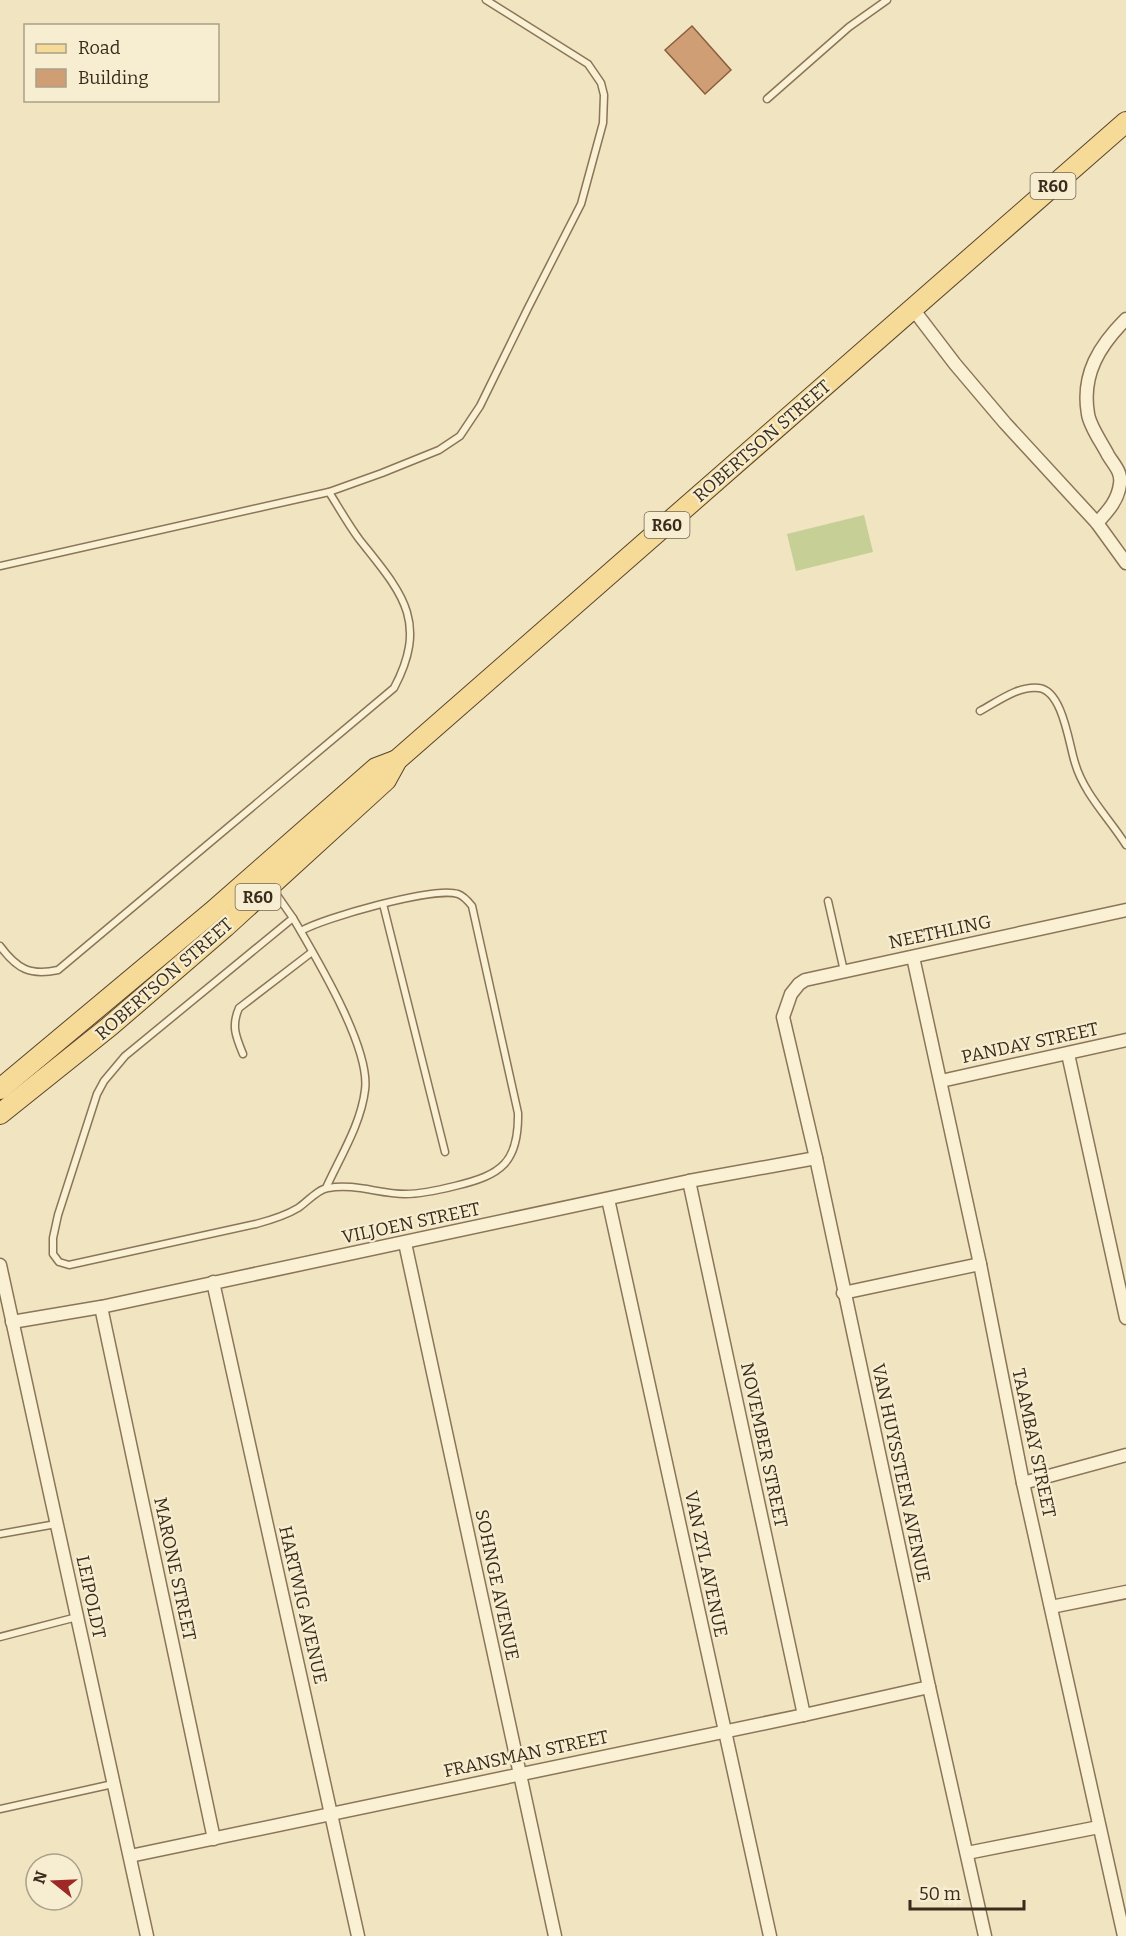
<svg xmlns="http://www.w3.org/2000/svg" width="1126" height="1936" viewBox="0 0 1126 1936" font-family="Bitter,serif">
<style>
.pitch{fill:#c6cf95}
.building{fill:#d09e75;stroke:#8b5e3c;stroke-width:1.5}
.lines{fill:none;stroke-linecap:round;stroke-linejoin:round}
.lane-casing{stroke:#8b7558;stroke-width:9}
.street-casing{stroke:#8b7558;stroke-width:15}
.primary-casing{stroke:#58422c;stroke-width:22}
.lane{stroke:#faf1d5;stroke-width:6}
.street{stroke:#faf1d5;stroke-width:12}
.primary{stroke:#f5db97;stroke-width:20}
.labels{text-anchor:middle;stroke-width:4.5;stroke-linejoin:round;paint-order:stroke}
.shield{fill:#f7eed1;stroke:#736653;stroke-width:1.5}
.shield-label{font-size:16px;font-weight:bold;fill:#3a2c1d}
.street-label{font-size:18px;fill:#3a2c1d;stroke:#f7eed1}
</style>
<rect width="100%" height="100%" fill="#f0e4c1"/>
<path class="pitch" d="M864,515L873,552L796,571L787,534Z"/>
<path class="building" d="M692,26L731,70L705,94L665,50Z"/>
<g class="lines">
<g class="lane-casing">
<g id="lane">
<path d="M767,99L849,27L887,0"/>
<path d="M0,566L329,492L382,473L439,450L460,436L480,406L528,308L581,204L603,123L604,95L601,83L588,64L486,0"/>
<path d="M980,711C997,702 1019,685 1039,688C1063,691 1069,745 1075,763C1084,794 1109,818 1126,845"/>
<path d="M272,888L293,918L125,1056L104,1081L97,1094L58,1215L53,1238V1254L59,1262L69,1265L256,1224C271,1220 285,1216 298,1208C307,1202 318,1189 328,1188C355,1183 379,1194 405,1194C422,1194 439,1190 455,1186C501,1175 519,1163 518,1113L472,906C468,901 464,896 458,894C435,886 323,918 301,931"/>
<path d="M828,901L844,971"/>
<path d="M383,904L445,1152"/>
<path d="M293,918C315,956 371,1048 365,1090C361,1124 340,1157 326,1188"/>
<path d="M0,946C17,969 30,976 58,970L394,688C430,620 400,591 359,539C348,524 339,508 329,492"/>
<path d="M243,1054C236,1037 231,1026 239,1008L312,952"/>
<path d="M0,1534L56,1524"/>
<path d="M0,1637L77,1617"/>
<path d="M0,1809L113,1784"/>
</g>
</g>
<g class="street-casing">
<g id="street">
<path d="M913,309L955,364L1005,423L1097,523L1126,563"/>
<path d="M1097,523C1107,512 1118,501 1120,484C1122,472 1114,465 1108,455C1102,443 1090,427 1088,414C1081,374 1100,345 1126,319"/>
<path d="M913,957L980,1264L1023,1483L1124,1936"/>
<path d="M1068,1054L1126,1318"/>
<path d="M941,1081L1126,1040"/>
<path d="M689,1181L804,1715"/>
<path d="M608,1199L770,1936"/>
<path d="M405,1243L555,1936"/>
<path d="M0,1265L147,1936"/>
<path d="M213,1282L358,1936"/>
<path d="M843,1293L980,1264"/>
<path d="M101,1307L214,1839"/>
<path d="M12,1322L101,1307L689,1181L816,1158"/>
<path d="M1023,1483L1126,1455"/>
<path d="M1051,1607L1126,1592"/>
<path d="M967,1853L1099,1827"/>
<path d="M130,1856L804,1715L929,1687"/>
<path d="M985,1936L929,1687L816,1158L783,1017L791,994L799,984L805,980L1126,910"/>
</g>
</g>
<g class="primary-casing">
<g id="primary">
<path d="M0,1089L212,912L376,768L397,760"/>
<path d="M0,1114L110,1026L225,927L386,780L397,760L1126,122"/>
</g>
</g>
<use href="#lane" class="lane"/>
<use href="#street" class="street"/>
<use href="#primary" class="primary"/>
</g>
<g class="labels">
<g class="shield">
<rect x="1030.5" y="173" width="45" height="26" rx="4.5"/>
<rect x="644.5" y="512" width="45" height="26" rx="4.5"/>
<rect x="235.5" y="884" width="45" height="26" rx="4.5"/>
</g>
<g class="shield-label">
<text x="1053" y="192">R60</text>
<text x="667" y="531">R60</text>
<text x="258" y="903">R60</text>
</g>
<g class="street-label">
<text transform="translate(762 441) rotate(-41)" y="6">ROBERTSON STREET</text>
<text transform="translate(940 932) rotate(-12)" y="6">NEETHLING</text>
<text transform="translate(164 979) rotate(-41)" y="6">ROBERTSON STREET</text>
<text transform="translate(1030 1043) rotate(-12)" y="6">PANDAY STREET</text>
<text transform="translate(411 1223) rotate(-12)" y="6">VILJOEN STREET</text>
<text transform="translate(1034 1443) rotate(78)" y="6">TAAMBAY STREET</text>
<text transform="translate(764 1445) rotate(78)" y="6">NOVEMBER STREET</text>
<text transform="translate(901 1473) rotate(78)" y="6">VAN HUYSSTEEN AVENUE</text>
<text transform="translate(706 1564) rotate(78)" y="6">VAN ZYL AVENUE</text>
<text transform="translate(175 1569) rotate(78)" y="6">MARONE STREET</text>
<text transform="translate(497 1585) rotate(78)" y="6">SOHNGE AVENUE</text>
<text transform="translate(91 1597) rotate(78)" y="6">LEIPOLDT</text>
<text transform="translate(303 1605) rotate(77)" y="6">HARTWIG AVENUE</text>
<text transform="translate(526 1754) rotate(-12)" y="6">FRANSMAN STREET</text>
</g>
</g>
<rect x="24" y="24" width="195" height="78" fill="#f7eed1" stroke="#aba089" stroke-width="1.5"/>
<rect x="36" y="44" width="30" height="9" fill="#f5db97" stroke="#aba089" stroke-width="1.5"/>
<text x="78" y="54" font-size="18" fill="#3a2c1d">Road</text>
<rect x="36" y="69" width="30" height="18" fill="#d09e75" stroke="#aba089" stroke-width="1.5"/>
<text x="78" y="84" font-size="18" fill="#3a2c1d">Building</text>
<g transform="translate(54 1882) rotate(288)"><circle r="28" fill="#f7eed1" stroke="#aba089" stroke-width="1.5"/>
<path d="M0-4.5L10 22L0 15L-10 22Z" fill="#9d2825"/>
<text y="-9" font-size="16" font-weight="bold" text-anchor="middle" fill="#3a2c1d">N</text>
</g>
<path d="M910 1900v9h114v-9" fill="none" stroke="#3a2c1d" stroke-width="3"/>
<text x="919" y="1900" font-size="18" fill="#3a2c1d" stroke="#f7eed1" stroke-width="4.5" paint-order="stroke">50 m</text>
</svg>
